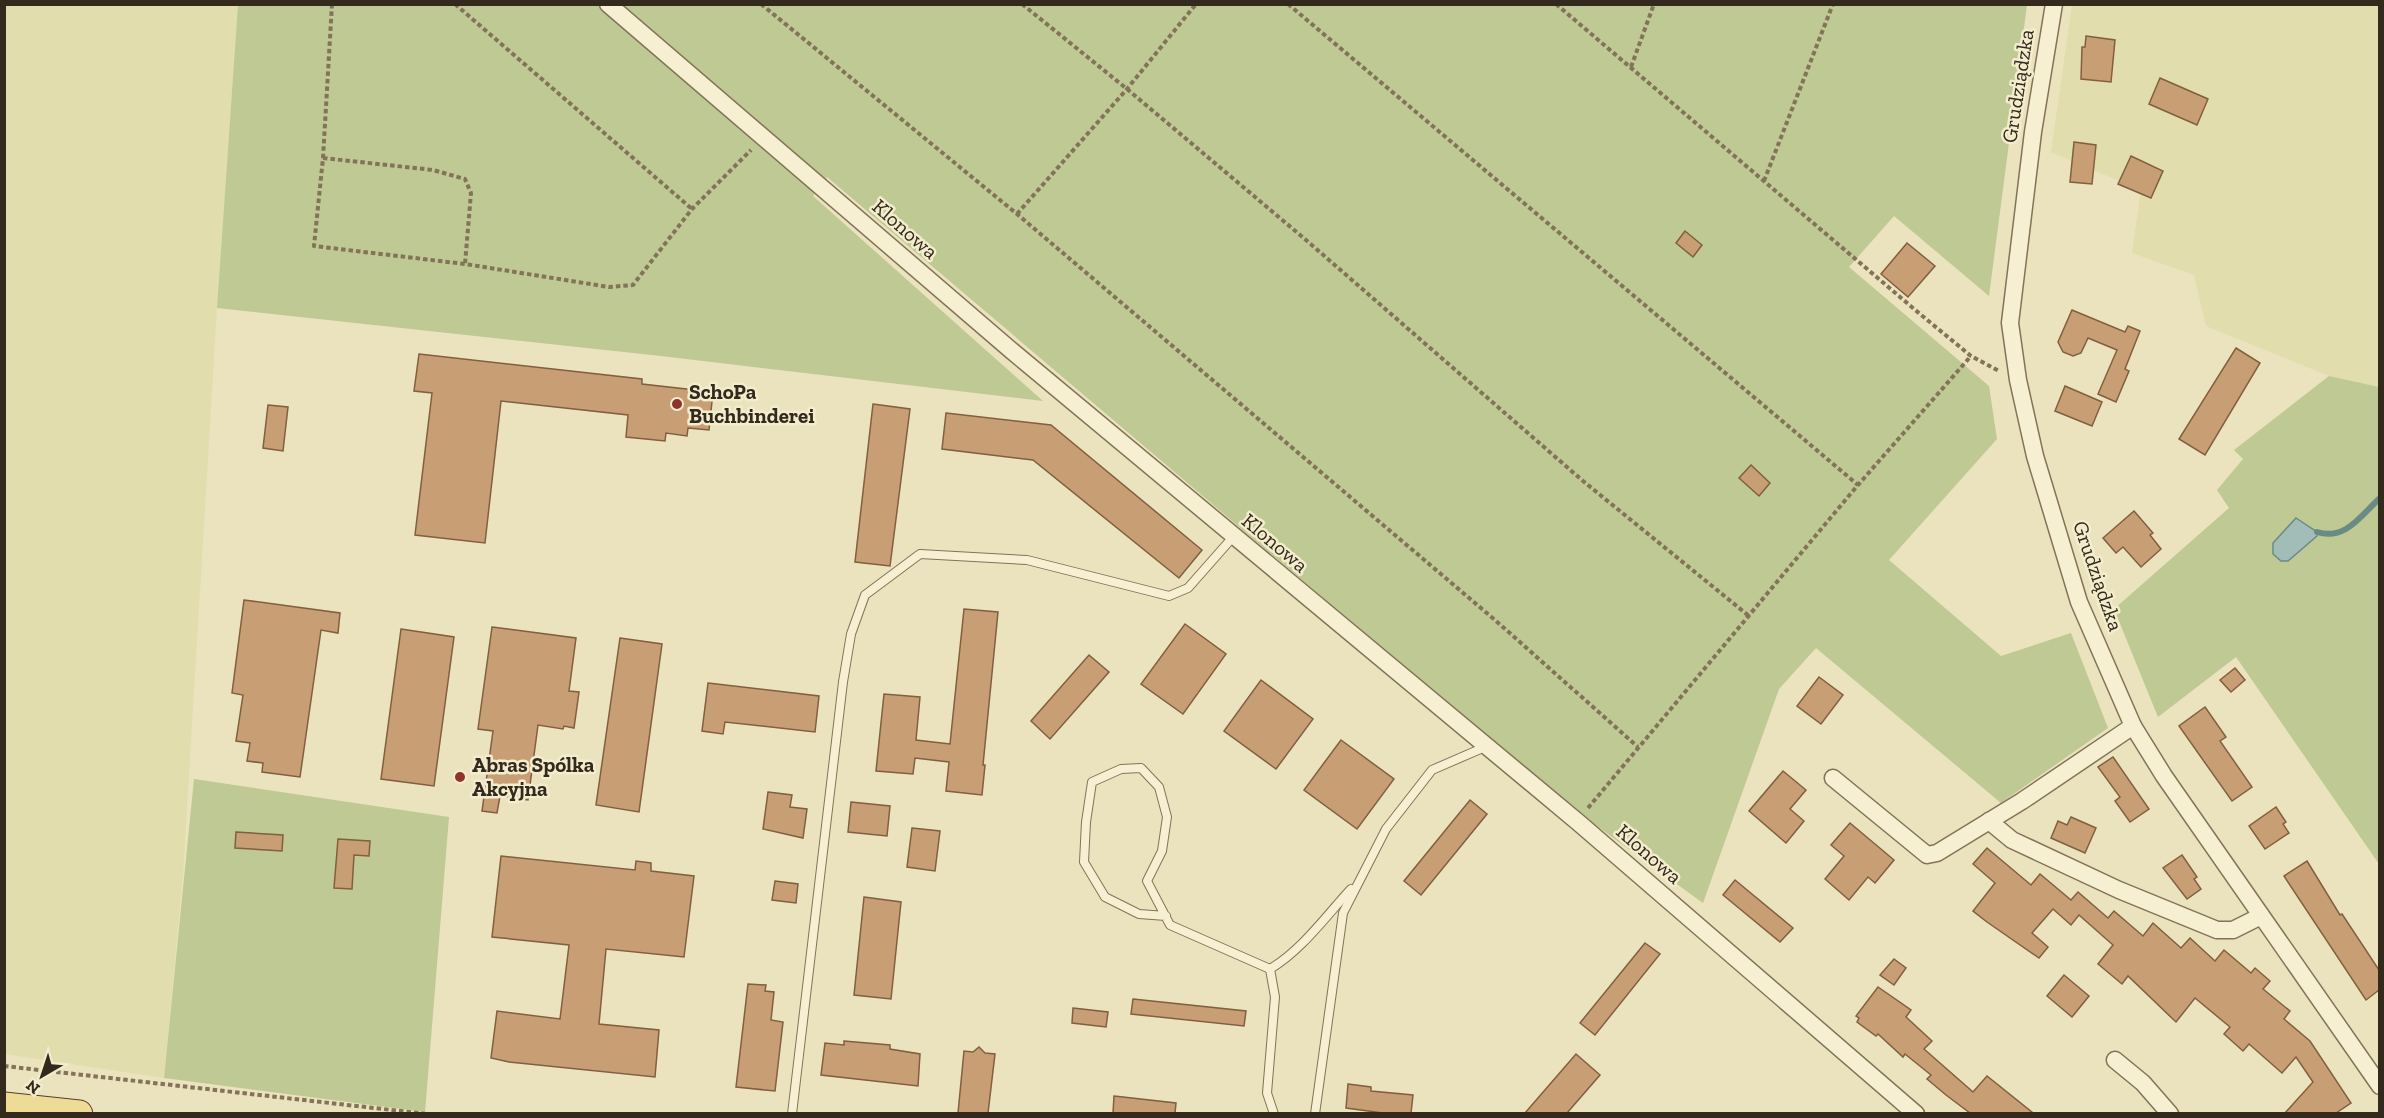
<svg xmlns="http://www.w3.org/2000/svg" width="2384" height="1118" viewBox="0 0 2384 1118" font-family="'Zilla Slab',serif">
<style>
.farmland{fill:#e1ddac}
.green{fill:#bec993}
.water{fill:#a2bdb8;stroke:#6a8a85;stroke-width:1.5}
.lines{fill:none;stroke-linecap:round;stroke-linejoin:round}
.stream{stroke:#6a8a85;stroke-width:6}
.building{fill:#c89f75;stroke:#815f3f;stroke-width:1.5}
.lane-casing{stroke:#837358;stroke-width:10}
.street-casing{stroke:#837358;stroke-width:19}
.primary-casing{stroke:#51402c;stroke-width:29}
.path{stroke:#837358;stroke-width:4;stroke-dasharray:4.5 3;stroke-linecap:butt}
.lane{stroke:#f7efd1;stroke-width:8}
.street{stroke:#f7efd1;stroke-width:16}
.primary{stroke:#eedb96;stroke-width:27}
.poi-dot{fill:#8f332a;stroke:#f3eccd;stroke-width:2}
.labels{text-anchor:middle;stroke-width:5;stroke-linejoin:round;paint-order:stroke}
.street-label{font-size:21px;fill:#33291c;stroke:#f3eccd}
.poi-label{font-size:21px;font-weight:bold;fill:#33291c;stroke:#f3eccd;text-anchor:start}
</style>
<rect width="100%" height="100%" fill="#ebe2be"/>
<g class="farmland">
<path d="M4,5H238L217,308L183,874L164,1078L5,1054Z"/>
<path d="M2072,5H2379V387L2329,376L2206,326L2194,275L2132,253L2141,190L2051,152Z"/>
</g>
<g class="green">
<path d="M238,5H2027L1989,296L1894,216L1849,267L1989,386L1997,439L1889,560L2001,656L2071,633L2108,728L2001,803L1816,648L1779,689L1703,903L1561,800L827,177L813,196L1043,401L661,356L217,308Z"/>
<path d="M2329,376L2379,387V864L2236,657L2158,717L2114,609L2229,508L2217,490L2243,459L2234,450Z"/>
<path d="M194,779L449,817L425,1112L164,1078Z"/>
</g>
<path class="water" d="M2296,518L2317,532V536L2288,561H2281L2273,554V543Z"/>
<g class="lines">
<path class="stream" d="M2317,532C2346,541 2361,515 2380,498"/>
</g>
<g class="building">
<path d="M2086,36L2115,40L2111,82L2081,79L2082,47H2085Z"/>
<path d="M2160,78L2208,99L2197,125L2149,104Z"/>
<path d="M2074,142L2096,145L2092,184L2070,182Z"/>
<path d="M2131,156L2163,171L2151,198L2118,184Z"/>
<path d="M1685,231L1702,245L1693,257L1676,243Z"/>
<path d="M1907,243L1935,266L1908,297L1881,274Z"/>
<path d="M2072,310L2125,332L2128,326L2140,331L2125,369L2129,371L2116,402L2098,394L2117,350L2088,338L2081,353L2073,356L2063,352L2058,342Z"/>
<path d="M2236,348L2260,363L2205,455L2179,439Z"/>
<path d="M419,354L642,379V384L713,392L709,430L688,428L687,436L666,433L665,441L626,437L628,415L501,401L485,543L415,535L432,393L414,391Z"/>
<path d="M2065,386L2102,402L2092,426L2055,411Z"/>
<path d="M873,404L910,409L890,566L855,562Z"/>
<path d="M268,405L288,407L283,451L263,448Z"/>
<path d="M946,413L1051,425L1202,550L1179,578L1033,460L942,449Z"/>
<path d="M1751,465L1770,483L1759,496L1739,478Z"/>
<path d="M2134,511L2153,533L2150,535L2161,549L2141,567L2123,547L2116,553L2103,538Z"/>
<path d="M244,600L340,613L338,633L321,630L300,777L262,772L263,763L247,761L250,743L236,741L243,695L232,693Z"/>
<path d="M964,609L998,612L983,765H985L982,795L946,791L949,762L915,758L913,774L876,771L884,694L920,697L916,740L950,744Z"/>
<path d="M1185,624L1226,654L1183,714L1141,684Z"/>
<path d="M492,627L576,638L569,691L579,692L574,728L564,726L563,729L538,725L528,800L500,796L497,813L482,811L493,731L478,729Z"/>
<path d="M401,629L454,637L434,786L381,779Z"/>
<path d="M620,638L662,644L639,812L596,805Z"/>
<path d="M1089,655L1109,672L1050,739L1031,721Z"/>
<path d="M2235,668L2245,680L2231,692L2220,680Z"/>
<path d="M1819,677L1843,695L1821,724L1797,706Z"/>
<path d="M1261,680L1313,719L1276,769L1224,731Z"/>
<path d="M708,683L819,696L815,732L725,722L723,734L702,731Z"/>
<path d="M2205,707L2226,737L2220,741L2252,787L2232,801L2179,726Z"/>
<path d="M1341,740L1394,779L1357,829L1304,790Z"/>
<path d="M2113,757L2149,809L2130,822L2115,801L2120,797L2098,767Z"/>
<path d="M1783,771L1806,790L1790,809L1804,821L1786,843L1749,811Z"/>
<path d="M768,792L792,795L790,807L807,809L803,838L763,829Z"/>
<path d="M1470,800L1487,814L1421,895L1404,881Z"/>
<path d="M851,802L890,806L887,836L848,832Z"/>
<path d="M2276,807L2286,822L2283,824L2289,833L2265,849L2249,826Z"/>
<path d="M2071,817L2096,828L2085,853L2051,838L2058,821L2067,825Z"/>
<path d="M1850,823L1894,860L1875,883L1868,877L1849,900L1825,879L1844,856L1831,845Z"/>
<path d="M912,828L940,831L935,871L907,867Z"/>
<path d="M236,832L283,835L282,851L235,848Z"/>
<path d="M338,839L370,841L369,856L354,855L352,889L334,888Z"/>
<path d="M1987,848L2031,885L2040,874L2071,900L2078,892L2108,918L2114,911L2143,936L2153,923L2181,948L2190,938L2215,961L2224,950L2251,973L2255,968L2270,981L2263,989L2290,1011L2284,1019L2310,1041L2351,1103L2336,1113H2285L2313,1082L2296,1057L2282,1073L2249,1044L2243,1051L2224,1034L2230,1027L2195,998L2176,1022L2128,976L2122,984L2098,964L2113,945L2079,915L2071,925L2053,909L2032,933L2048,947L2039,958L1987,922L1973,911L1995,883L1973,864Z"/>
<path d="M2182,855L2197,877L2194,879L2201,889L2187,899L2163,868Z"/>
<path d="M501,856L635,870L636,861L651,863V871L694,876L684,957L606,949L599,1024L659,1030L655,1077L509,1062L491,1058L497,1011L560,1019L569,945L492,937Z"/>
<path d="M2307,861L2340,915L2342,914L2379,970V990L2366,1000L2284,876Z"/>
<path d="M1735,880L1793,928L1780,942L1723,895Z"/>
<path d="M775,881L798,884L796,903L772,900Z"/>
<path d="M864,897L901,902L891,999L854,995Z"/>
<path d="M1645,943L1660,954L1595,1035L1580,1023Z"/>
<path d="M1894,959L1906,968L1894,985L1880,975Z"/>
<path d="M2064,975L2089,996L2072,1017L2047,996Z"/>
<path d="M748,984L766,985L765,991L774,992L771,1020L783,1022L775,1091L736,1087Z"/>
<path d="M1878,987L1911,1010L1906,1017L1932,1041L1924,1049L1973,1092L1987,1076L2033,1113H1970L1946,1095L1927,1079L1931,1075L1905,1054L1903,1057L1878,1034L1876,1036L1857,1022L1859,1018L1856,1016Z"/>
<path d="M1133,999L1246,1011L1244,1026L1131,1014Z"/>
<path d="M1073,1008L1108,1012L1106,1027L1072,1023Z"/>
<path d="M844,1041L890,1045V1049L920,1054L918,1086L821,1075L825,1043L844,1045Z"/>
<path d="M979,1047L985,1053L995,1054L988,1113H958L964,1051L973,1052Z"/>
<path d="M1576,1054L1600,1075L1567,1113H1525Z"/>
<path d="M1348,1084L1371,1087V1091L1413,1095L1411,1113H1383L1346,1108Z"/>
<path d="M1114,1096L1176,1103L1175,1113H1113Z"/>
</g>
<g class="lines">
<g class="lane-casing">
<g id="lane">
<path d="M1166,916L1139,914L1105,897L1084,862L1086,822L1092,782L1121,769L1141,768L1159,787L1167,817L1162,851L1147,881L1170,925L1270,969"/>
<path d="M792,1114L843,682L851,634L865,595L920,554L1027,560L1169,596L1188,588L1233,537"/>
<path d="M1274,1114L1267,1093L1275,997L1270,969C1302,950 1326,916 1351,889"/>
<path d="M1315,1114L1343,913L1386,829L1432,770L1485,747"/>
</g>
</g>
<g class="street-casing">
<g id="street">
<path d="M608,4L1012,351L1579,823L1916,1114"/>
<path d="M2054,4L2033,132L2010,323L2018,380L2035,456L2079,602L2133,726L2164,776L2380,1086"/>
<path d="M1833,778L1927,855L1937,853L2022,801L2133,726"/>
<path d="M1989,821L2012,840L2119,890L2217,930H2233L2261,916"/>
<path d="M2115,1060L2143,1083L2170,1114"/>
</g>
</g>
<g class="primary-casing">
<path id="primary" d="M4,1106L79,1114"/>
</g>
<g class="path">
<path d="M332,4L323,158L314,246L465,264L609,287L633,285L692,209L751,150"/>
<path d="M455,4L692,209"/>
<path d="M761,4L1017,214L1495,620L1638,747"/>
<path d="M1022,4L1127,89L1306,240L1583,481L1749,616"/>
<path d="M1288,4L1858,485"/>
<path d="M1556,4L1920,314L1971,356L1999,371"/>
<path d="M1631,67L1654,4"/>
<path d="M323,158L433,170L465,179L471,193L465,264"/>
<path d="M1764,181L1833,4"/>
<path d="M1017,214L1127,89L1196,4"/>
<path d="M1588,808L1858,485L1971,356"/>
<path d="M4,1066L427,1114"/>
</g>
<use href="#lane" class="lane"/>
<use href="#street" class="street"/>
<use href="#primary" class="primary"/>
</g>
<g class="poi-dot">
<circle cx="677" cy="404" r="6"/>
<circle cx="460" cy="777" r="6"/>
</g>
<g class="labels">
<g class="street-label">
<text transform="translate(2018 86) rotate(-81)" y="7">Grudziądzka</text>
<text transform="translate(905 229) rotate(41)" y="7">Klonowa</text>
<text transform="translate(1275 543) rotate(40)" y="7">Klonowa</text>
<text transform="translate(2098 576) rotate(71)" y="7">Grudziądzka</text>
<text transform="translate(1649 854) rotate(41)" y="7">Klonowa</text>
</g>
<g class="poi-label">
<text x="689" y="399">SchoPa<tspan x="689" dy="24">Buchbinderei</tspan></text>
<text x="472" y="772">Abras Spólka<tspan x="472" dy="24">Akcyjna</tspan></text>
</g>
</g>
<rect width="2384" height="1118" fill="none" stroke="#33291c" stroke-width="12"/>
<g transform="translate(42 1076) rotate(219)" stroke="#f3eccd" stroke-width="4.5" paint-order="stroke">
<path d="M0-4.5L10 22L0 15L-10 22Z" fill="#33291c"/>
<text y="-9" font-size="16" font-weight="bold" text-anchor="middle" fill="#33291c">N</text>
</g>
</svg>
